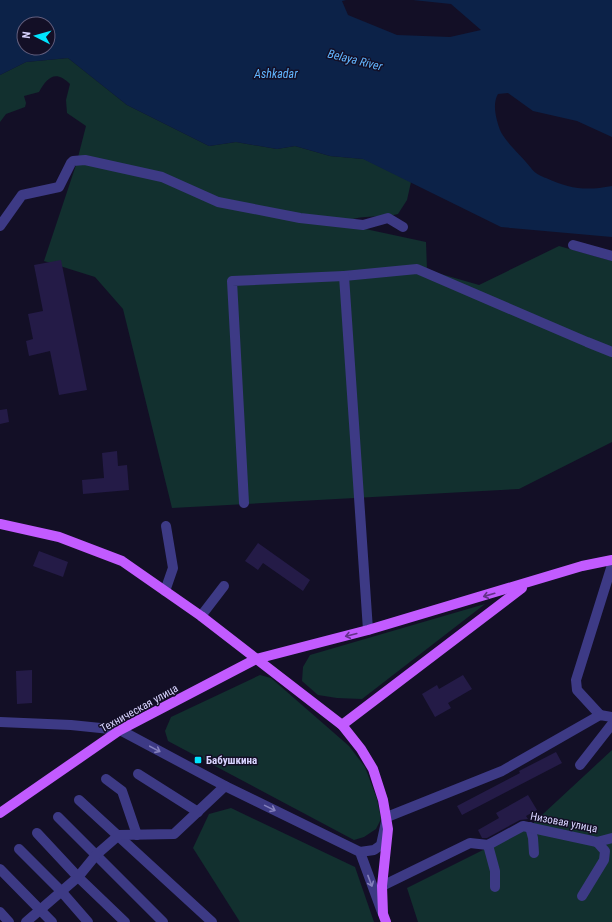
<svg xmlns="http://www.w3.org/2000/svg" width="612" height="922" viewBox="0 0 612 922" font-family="'Roboto Condensed',sans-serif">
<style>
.green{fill:#12302f}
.water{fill:#0c2248;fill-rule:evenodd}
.building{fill:#241b47}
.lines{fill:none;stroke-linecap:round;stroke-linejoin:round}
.minor{stroke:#3d3a85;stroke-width:10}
.major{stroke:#c25bff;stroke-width:10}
.oneway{stroke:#623188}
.oneway2{stroke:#837fbc}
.poi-dot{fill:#00e5ff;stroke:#130f26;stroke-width:1.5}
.labels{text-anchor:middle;stroke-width:3;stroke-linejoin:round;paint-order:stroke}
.street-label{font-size:11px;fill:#d9d4ff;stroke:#130f26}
.poi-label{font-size:11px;font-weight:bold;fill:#d9d4ff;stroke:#130f26;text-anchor:start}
.water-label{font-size:12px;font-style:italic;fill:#62b6ff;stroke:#130f26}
</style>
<rect width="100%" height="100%" fill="#130f26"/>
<g class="green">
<path d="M68,58L127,105L209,146L236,142L277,149L295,146L330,156L364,159L411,182L407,200L398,214C381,219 358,213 342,224L426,242L427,270L479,285L559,246L612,261V442L519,489L172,508L123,309L95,277L44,261L76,165L86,126L67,113L66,100L70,84C55,69 47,78 39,92L24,96L26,103L25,107L6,114L0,122V75L26,62Z"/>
<path d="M485,604L362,699L337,698L318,695L302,681L303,667L310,655Z"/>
<path d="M260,675L271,678L349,746L365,767L377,799L381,819L376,829L364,837L354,840L168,741L165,731L171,717Z"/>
<path d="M612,750V922H418L407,888L529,827Z"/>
<path d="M231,808L355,867L374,922H240L193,848L209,814Z"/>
</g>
<path class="water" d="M0,0H346L342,1L348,15L397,35L450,37L481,30L451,4L413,0H612V137L577,121L533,111L508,93L498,94C492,104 496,119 500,130C505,142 523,157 531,168C533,172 542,177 546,178C570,189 586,191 612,186V237L501,227L363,159L330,156L295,146L277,149L236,142L209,146L127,105L68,58L26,62L0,75ZM24,24H48V48H24Z"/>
<g class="building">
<path d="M61,260L87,390L59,395L50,351L29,356L26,341L33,339L28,314L43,311L34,265Z"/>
<path d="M7,409L9,422L0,424V410Z"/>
<path d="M117,451L118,466L127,465L129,490L83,494L82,480L104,478L102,453Z"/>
<path d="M258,543L310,580L303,591L263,563L258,570L245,561Z"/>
<path d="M39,551L68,562L63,577L33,566Z"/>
<path d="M32,670V703L17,704L16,671Z"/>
<path d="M463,675L472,689L448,703L451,708L435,717L422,694L437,685L439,689Z"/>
<path d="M556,752L562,763L462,815L457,806L520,773L519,771Z"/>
<path d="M528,795L537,810L526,816L528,819L520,820L487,838H482L478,830L499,818L496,813Z"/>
</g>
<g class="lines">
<g class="minor">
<path d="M0,226L22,195L59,187L71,163L73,161L85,160L162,177L218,202L300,218L363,225L388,218L403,227"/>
<path d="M573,245L612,256"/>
<path d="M344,276L417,269L587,342L612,352"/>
<path d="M244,503L232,281L344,276L368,630"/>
<path d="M165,591L173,568L166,526"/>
<path d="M201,616L224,586"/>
<path d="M600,715L577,690L576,680L612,565"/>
<path d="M0,722L71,725L120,730L225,786L360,852L382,912"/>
<path d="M580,765L612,724"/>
<path d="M138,774L198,812"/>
<path d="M106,779L122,791L137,835"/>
<path d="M79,800L212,922"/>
<path d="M58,817L163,922"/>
<path d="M530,827L533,838L534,853"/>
<path d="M37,833L78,877L125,922"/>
<path d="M488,845L495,871V887"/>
<path d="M19,849L61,891L88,922"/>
<path d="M360,852L374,850L381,845L387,817L502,771L600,715L612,717"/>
<path d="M0,869L52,922"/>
<path d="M382,886L470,843L488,845L523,826L597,842L612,838"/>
<path d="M582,896L604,860L605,851L597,842"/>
<path d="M0,912L9,922"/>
<path d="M26,922L78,877L96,855L119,835L174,834L225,786"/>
</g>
<g class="major">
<path d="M0,524L59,537L122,561L201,616L342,725L361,749L373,769L383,800L388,829L382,886L383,914L386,922"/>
<path d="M342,725L522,588"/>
<path d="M0,813L120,730L256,659L368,630L582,566L612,560"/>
</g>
</g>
<defs><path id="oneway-shaft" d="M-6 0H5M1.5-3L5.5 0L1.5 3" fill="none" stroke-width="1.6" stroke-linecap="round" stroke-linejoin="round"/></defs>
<g class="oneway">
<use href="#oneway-shaft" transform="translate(489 595) rotate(164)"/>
<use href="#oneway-shaft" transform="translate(351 635) rotate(166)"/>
</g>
<g class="oneway2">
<use href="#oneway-shaft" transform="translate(155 749) rotate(28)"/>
<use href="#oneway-shaft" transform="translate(270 808) rotate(26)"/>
<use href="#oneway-shaft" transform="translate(370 881) rotate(69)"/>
</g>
<rect class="poi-dot" x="194" y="756" width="8" height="8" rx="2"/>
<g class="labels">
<g class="street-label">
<text transform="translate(139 708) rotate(-29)" y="4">Техническая улица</text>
<text transform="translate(564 822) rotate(11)" y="4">Низовая улица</text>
</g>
<g class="poi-label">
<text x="206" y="764">Бабушкина</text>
</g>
<g class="water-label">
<text transform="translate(355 60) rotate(14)" y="4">Belaya River</text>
<text x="276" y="78">Ashkadar</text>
</g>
</g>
<g transform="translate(36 36) rotate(276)"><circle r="19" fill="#130f26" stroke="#625e7d"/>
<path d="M0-3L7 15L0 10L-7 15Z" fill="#00e5ff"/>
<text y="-6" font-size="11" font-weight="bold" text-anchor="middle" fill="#d9d4ff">N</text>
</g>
</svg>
